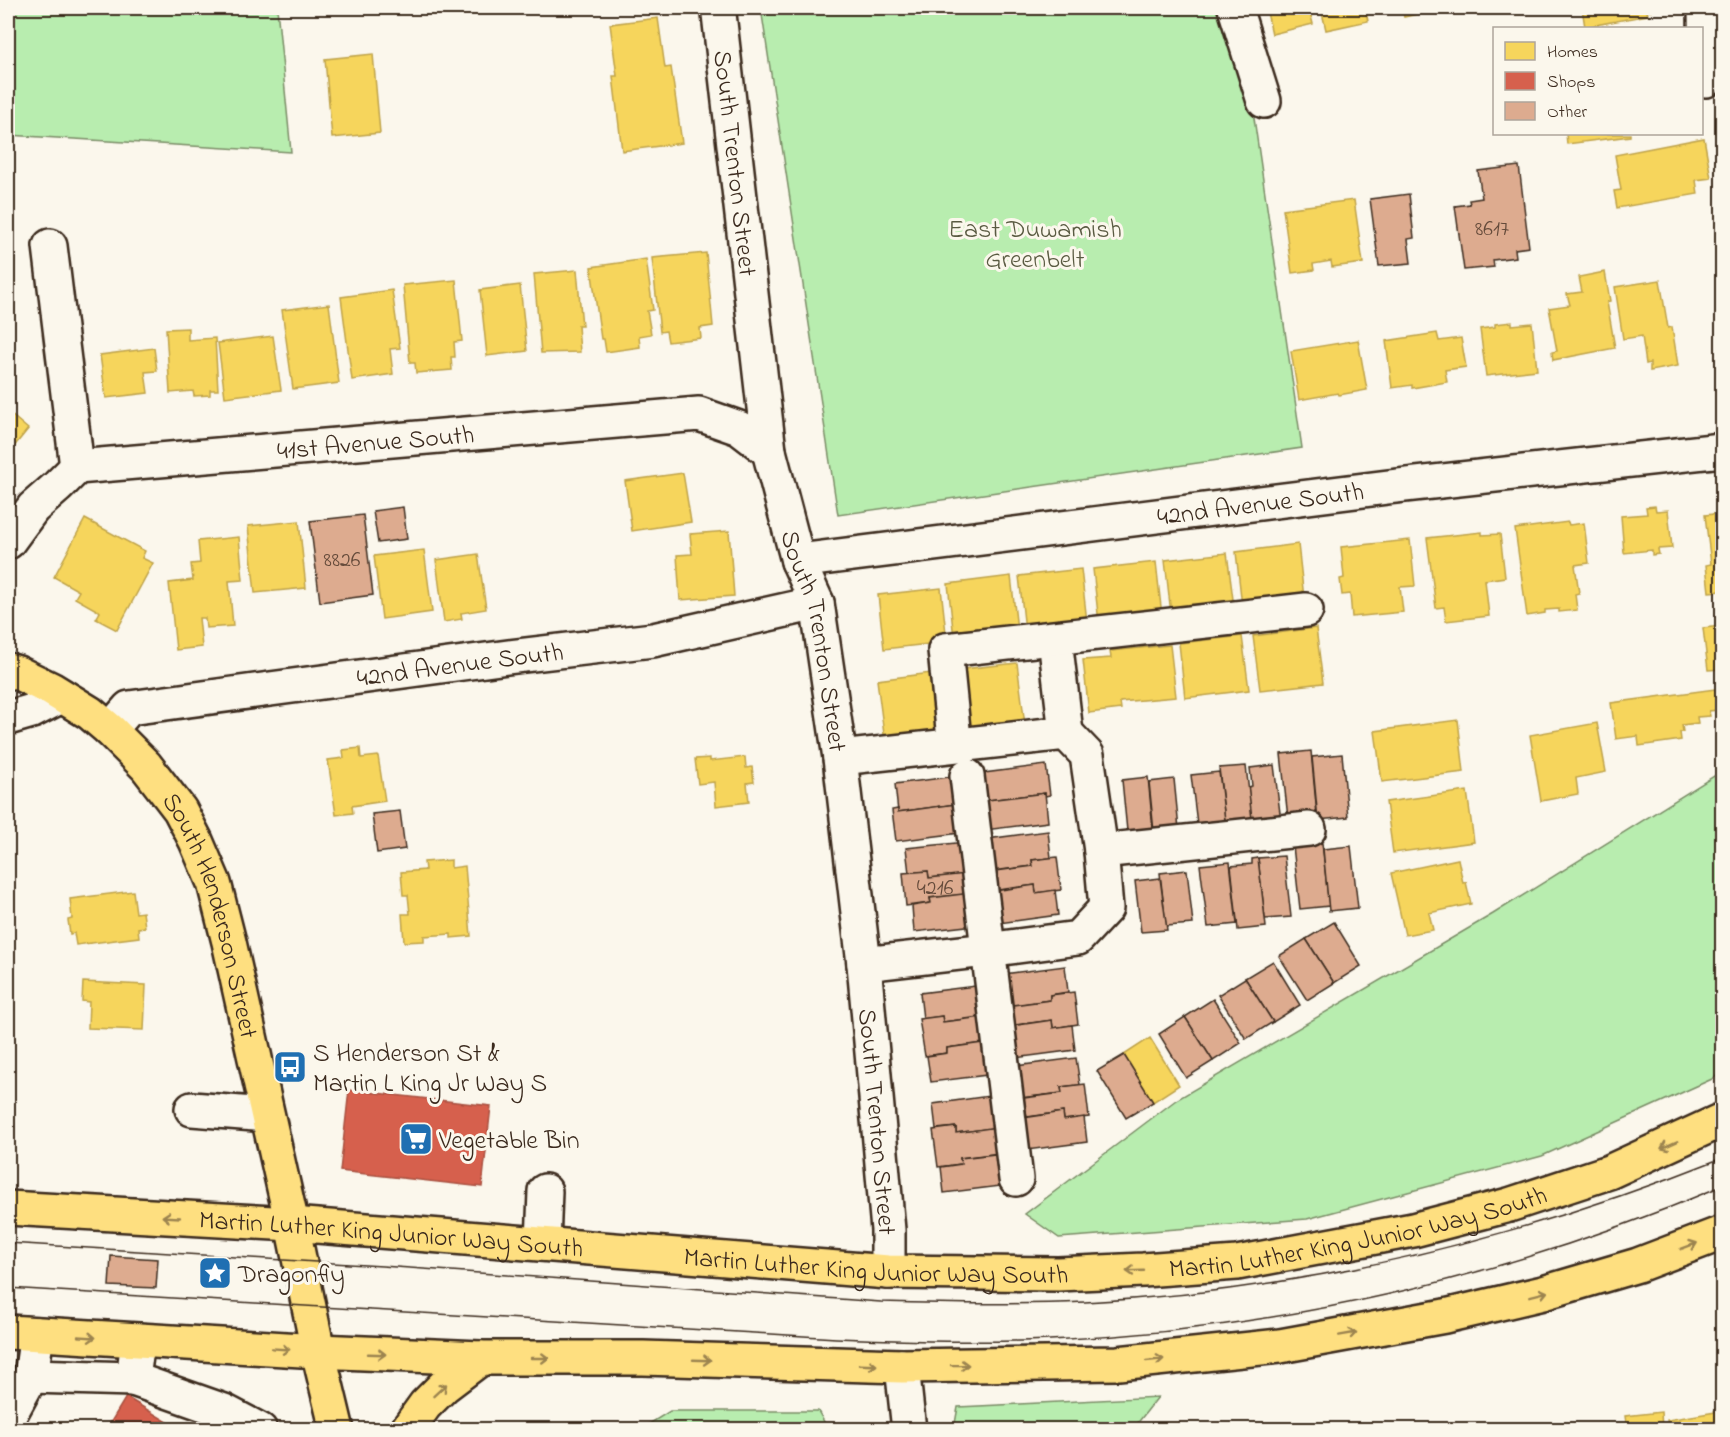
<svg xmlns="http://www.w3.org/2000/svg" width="1730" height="1437" viewBox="0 0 1730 1437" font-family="'Indie Flower',sans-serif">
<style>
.green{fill:#b8edaf;stroke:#7a8c66;stroke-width:1.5}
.homes{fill:#f6d55c;stroke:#bea249;stroke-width:1.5}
.shops{fill:#d6604d;stroke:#a8503f;stroke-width:1.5}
.building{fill:#ddab8f;stroke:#3b2a1e;stroke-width:1.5}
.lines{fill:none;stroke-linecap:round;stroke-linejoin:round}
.minor-casing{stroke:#3b2a1e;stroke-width:38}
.major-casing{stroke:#3b2a1e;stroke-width:38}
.minor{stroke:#fbf7ec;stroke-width:33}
.major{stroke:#fedf80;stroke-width:33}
.tram{stroke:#3b2a1e;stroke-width:1.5}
.oneway{stroke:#9c844f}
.labels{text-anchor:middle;stroke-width:6;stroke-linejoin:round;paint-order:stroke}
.number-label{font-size:22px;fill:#644a3a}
.street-label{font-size:26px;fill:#3b2a1e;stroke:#fbf7ec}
.park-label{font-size:26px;fill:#5a5b42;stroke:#fbf7ec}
.poi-label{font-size:26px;fill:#3b2a1e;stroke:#fbf7ec;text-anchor:start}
</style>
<rect width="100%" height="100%" fill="#fbf7ec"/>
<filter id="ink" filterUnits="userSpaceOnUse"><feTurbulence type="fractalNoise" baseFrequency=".0167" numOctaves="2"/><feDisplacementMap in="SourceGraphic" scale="12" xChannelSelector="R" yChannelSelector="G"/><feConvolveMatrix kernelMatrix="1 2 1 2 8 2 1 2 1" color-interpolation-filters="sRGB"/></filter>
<g filter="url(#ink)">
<g class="green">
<path d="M8,8H277L291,152L8,135Z"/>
<path d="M761,8H1238L1302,448L838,515Z"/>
<path d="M1722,771V1072L1712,1079L1542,1156L1307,1219L1059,1238L1025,1214L1176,1100L1493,914Z"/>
<path d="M1158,1397L1133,1429H954L958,1407Z"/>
<path d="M670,1411H818L828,1429H641Z"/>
</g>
<g class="homes">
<path d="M1266,8H1309L1313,24L1272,34Z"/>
<path d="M1321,8H1365L1368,21L1326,30Z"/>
<path d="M1402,8H1443L1404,17Z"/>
<path d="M1459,8H1488L1459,12Z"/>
<path d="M1582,8H1668L1647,11L1648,15L1585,27Z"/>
<path d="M658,18L665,68L671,67L682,143L622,151L613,76H617L610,24Z"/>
<path d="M373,54L380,133L332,138L325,59Z"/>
<path d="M1566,134H1630V136L1567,144Z"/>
<path d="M1704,138L1711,178L1696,180L1698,194L1617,208L1614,191L1621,190L1615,155Z"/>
<path d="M1354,200L1363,263L1332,267L1331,261L1313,264L1314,270L1292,273L1283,209Z"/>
<path d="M706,253L713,326L700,328L701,338L668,342L666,331L660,332L652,258Z"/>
<path d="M646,259L653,310L647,311L651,334L639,336L640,347L606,352L604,339H601L591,267Z"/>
<path d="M577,270L582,326H578L580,352L541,353L534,274Z"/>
<path d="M1605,272L1610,301L1607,302L1615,348L1553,360L1552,352L1557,351L1549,308L1570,305L1567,294L1582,292L1579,277Z"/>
<path d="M456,280L462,341L454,342L455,357H451L452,370L416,373L415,363H410L403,285Z"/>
<path d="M1660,280L1668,328L1672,327L1678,366L1650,371V363L1646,364L1642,336L1623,339L1615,287Z"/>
<path d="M520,285L527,351L487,356L480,290Z"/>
<path d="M392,290L400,348L390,349L393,374L352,380L341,297Z"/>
<path d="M329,304L339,383L293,389L282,310Z"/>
<path d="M1512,322V325L1532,323L1537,370L1486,376L1480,329L1495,327V324Z"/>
<path d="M188,328V340L215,338L218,390H210V395L194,396L193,391L170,393L166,329Z"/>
<path d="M1437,333L1439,341L1461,338L1466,367L1445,370L1447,382L1412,388V385L1392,388L1386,341Z"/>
<path d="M273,336L281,390L225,397L218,343Z"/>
<path d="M1358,340L1367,390L1339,395L1338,393L1299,400L1291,351Z"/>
<path d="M154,348L157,371L145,372L148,393L106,398L100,355Z"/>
<path d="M8,412L28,429L8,454Z"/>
<path d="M683,473L691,522L632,531L625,481Z"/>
<path d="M1655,506L1656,511L1668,510L1672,548L1658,549L1659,554L1652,555V550L1624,553L1621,516L1647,514L1646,507Z"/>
<path d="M1722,513V591L1709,592L1706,565L1711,564L1705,515Z"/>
<path d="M85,519L145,551L142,558L153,563L117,630L96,619L100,612L75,598L79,591L54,577Z"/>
<path d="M299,521L306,588L255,593L248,526Z"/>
<path d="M1568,522L1569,525L1584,523L1589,563L1575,565L1579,593L1575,594L1577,610L1559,612V609L1545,610V613L1527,616L1515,529Z"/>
<path d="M729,531L734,596L680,600L677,555L692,554L690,534Z"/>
<path d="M1482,532V535L1500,534L1505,577L1485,580L1489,616L1446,621L1444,607L1436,608L1427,538Z"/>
<path d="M239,537L243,580L229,581L233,626L206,628L205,618H199L202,647L176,650L169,583L193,580L191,564L200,563L198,541Z"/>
<path d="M1410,540L1415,586L1400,587L1403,612L1352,617L1350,594L1342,595L1340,579L1344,578L1341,547Z"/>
<path d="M1298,544L1304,598L1242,606L1236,552Z"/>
<path d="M424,550L432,612L382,619L374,556Z"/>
<path d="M1227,553L1234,607L1171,614L1165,560Z"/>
<path d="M478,554L486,609L461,613L462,619L444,622L436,560Z"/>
<path d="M1156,562L1162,616L1099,623L1093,569Z"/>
<path d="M1081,569L1087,622L1025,630L1019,576Z"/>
<path d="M1011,576L1017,630L954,638L948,584Z"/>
<path d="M941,588L947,642L884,649L878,595Z"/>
<path d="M1722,626V669L1708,670L1703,628Z"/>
<path d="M1316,628L1323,683L1260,690L1253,636Z"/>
<path d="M1242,636L1249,690L1185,698L1179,643Z"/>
<path d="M1170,645L1176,697L1120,702L1121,709L1089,713L1083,660L1111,658L1110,651Z"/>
<path d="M1017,663L1025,725L971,733L963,669Z"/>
<path d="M931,673L939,735L885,742L877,680Z"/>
<path d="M1715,689L1716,692L1722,691V707L1718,708V710L1709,711L1710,716L1697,717L1698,723L1682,725L1683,732H1680L1681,740L1639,746L1638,736L1616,739L1611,703Z"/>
<path d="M1458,720L1464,772L1382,782L1375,731Z"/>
<path d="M1597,723L1606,772L1576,778L1578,794L1541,801L1530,735Z"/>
<path d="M360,748L361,758L378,756L385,801L352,806L353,813L336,815L328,760L344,758L343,750Z"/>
<path d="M745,757L746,768L752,767L754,782L747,783L749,802L716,806L714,782L698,784L695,759L710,758V761Z"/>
<path d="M1467,791L1474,842L1393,853L1386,802Z"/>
<path d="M1458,859L1463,883L1466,882L1471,904L1429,913L1433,930L1405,935L1391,873Z"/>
<path d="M451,860V868L465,866L471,936L451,938V934L424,936V941L404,942L402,914H410L408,895H403L401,872L425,870L424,862Z"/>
<path d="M133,891L136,913L143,912L145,927L138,928L139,937L76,945L74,933L70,934L68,920L72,919L70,899Z"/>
<path d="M83,982L146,985L144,1030L88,1028L89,1002L82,1001Z"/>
<path d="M1150,1038L1179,1085L1153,1102L1124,1055Z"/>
<path d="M1722,1411V1430H1703V1426L1693,1427L1694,1430H1669L1667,1420Z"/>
<path d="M1661,1412L1662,1430H1627L1625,1416Z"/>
</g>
<g class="shops">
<path d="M349,1090L491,1106L482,1187L340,1171Z"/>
<path d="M126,1397L181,1430H106Z"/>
</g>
<g class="building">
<path d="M1519,166L1529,247L1515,249L1516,257L1493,260L1494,267L1464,270L1455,206L1470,204L1469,200L1482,198L1478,171Z"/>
<path d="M1409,194L1414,238L1408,239L1411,263L1379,266L1370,199Z"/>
<path d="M403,507L407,539L378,543L373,511Z"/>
<path d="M363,515L373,595L320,602L310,521Z"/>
<path d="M1311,751L1317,815L1288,818L1281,754Z"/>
<path d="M1342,754L1348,817L1318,820L1312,757Z"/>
<path d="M1046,765L1050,795L1045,796V793L988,800L984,773Z"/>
<path d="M1274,765L1282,829L1253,833L1248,787L1252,786L1250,768Z"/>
<path d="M1246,766L1253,828L1226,831L1219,768Z"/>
<path d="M1219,772L1227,836L1199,840L1191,775Z"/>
<path d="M957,776L956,804L898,812L895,784Z"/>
<path d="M1148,777L1153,829L1127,831L1122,780Z"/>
<path d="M1174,779L1179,829L1154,832L1149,782Z"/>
<path d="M1045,793L1048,822L985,830L981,798H987L988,800Z"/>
<path d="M956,804L960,833L896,841L892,810L898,809V812Z"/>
<path d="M400,811L405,849L377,853L372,814Z"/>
<path d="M1048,831L1051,858L1032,860L1033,866L992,871L987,839Z"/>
<path d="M966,842L970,874L929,878L928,871L909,873L906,848Z"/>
<path d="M1322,843L1329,906L1300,909L1293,846Z"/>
<path d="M1351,846L1358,908L1329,911L1323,849Z"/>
<path d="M1284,856L1291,917L1265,919L1258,858Z"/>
<path d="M1057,857L1061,890L1036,893L1035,885L998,890L996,871L1033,866L1032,860Z"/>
<path d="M1258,858L1266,927L1238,930L1231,866L1252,864V859Z"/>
<path d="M1230,862L1237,924L1208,927L1200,865Z"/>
<path d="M1187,870L1193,924L1166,926L1160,873Z"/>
<path d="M928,871L929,878L966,874L968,894L930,898L931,903L906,906L903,873Z"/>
<path d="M1160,878L1167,930L1141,932L1135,881Z"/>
<path d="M1035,885L1036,893L1055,890L1058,915L999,923L994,891Z"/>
<path d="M971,893L975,925L914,932L912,906L931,903L930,898Z"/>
<path d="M1334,922L1361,966L1334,983L1306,939Z"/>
<path d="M1306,939L1334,983L1307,1000L1279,956Z"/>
<path d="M1273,961L1300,1005L1273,1022L1245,978Z"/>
<path d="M1065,966L1068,992L1050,995V1000L1009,1006L1004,974Z"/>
<path d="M1245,978L1273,1022L1246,1039L1218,995Z"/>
<path d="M983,985L987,1016L943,1022L942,1016L923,1019L920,993Z"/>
<path d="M1074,992L1078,1024L1053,1028L1052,1020L1015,1025L1013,1005L1050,1000V995Z"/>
<path d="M1213,999L1241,1043L1213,1061L1185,1017Z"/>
<path d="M942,1016L943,1022L983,1017L986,1043L947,1048V1053L925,1056L919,1019Z"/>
<path d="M1185,1017L1213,1061L1186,1078L1159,1034Z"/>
<path d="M1052,1020L1053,1028L1072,1025L1075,1050L1015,1058L1011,1026Z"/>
<path d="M990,1042L995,1074L931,1082L927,1056L947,1053V1048Z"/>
<path d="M1124,1055L1153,1102L1126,1118L1097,1071Z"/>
<path d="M1076,1058L1080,1085L1061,1087L1062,1093L1020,1098L1016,1066Z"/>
<path d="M1085,1084L1089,1117L1064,1120L1063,1112L1027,1117L1024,1098L1062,1093L1061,1087Z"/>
<path d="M996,1095L1000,1127L956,1133V1127L936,1129L933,1104Z"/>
<path d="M1063,1112L1064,1120L1084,1117L1087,1142L1027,1150L1023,1118Z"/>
<path d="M956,1127V1133L997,1127L1000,1153L960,1158L961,1164L938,1167L933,1130Z"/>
<path d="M1004,1153L1008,1185L944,1193L941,1167L961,1164L960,1158Z"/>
<path d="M111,1256L158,1259L156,1288L109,1286Z"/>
<path d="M1608,1426V1430H1588V1427Z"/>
</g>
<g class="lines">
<g class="minor-casing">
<g id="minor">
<path d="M1235,8L1264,101"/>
<path d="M1705,8L1706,80"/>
<path id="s1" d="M719,14L769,451L798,561L817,603L840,758L864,964L888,1230V1272"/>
<path d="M50,246L77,467"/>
<path id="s2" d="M8,542L33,508L58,486L77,467L699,414L739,428L769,451"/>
<path id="s3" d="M798,561L1388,487L1722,450"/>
<path d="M1055,639L1066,733"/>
<path d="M8,718L32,711L61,696"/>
<path d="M953,729L945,650L1306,610"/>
<path id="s4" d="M110,730L129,708L508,657L653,640L817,603"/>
<path d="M840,758L1066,733L1087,755L1101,851L1106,908L1078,938L987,950L864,964"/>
<path d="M967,776L1016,1179"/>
<path d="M1101,851L1309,829"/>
<path d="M192,1109L267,1115"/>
<path d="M543,1244L545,1191"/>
<path d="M138,1340L133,1379L224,1411L260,1430"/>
<path d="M902,1366L909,1430"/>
<path d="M31,1376L133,1379"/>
<path d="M8,1418L31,1376L37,1334"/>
</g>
</g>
<g class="major-casing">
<g id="major">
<path id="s5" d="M8,670L18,673L51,689L90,713L110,730L146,766L180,810L196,841L214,883L229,942L292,1224L318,1351L337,1430"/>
<path id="s6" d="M8,1208L292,1224L888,1272L1058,1274L1143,1270L1237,1263L1413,1230L1509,1205L1609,1172L1722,1120"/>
<path d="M8,1332L318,1351L481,1358H643L902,1366L1118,1363L1280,1346L1445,1316L1543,1293L1638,1265L1722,1233"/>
<path d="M407,1430L425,1405L444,1386L481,1358"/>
</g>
</g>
<use href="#minor" class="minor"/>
<use href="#major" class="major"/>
<g class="tram">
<path d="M8,1243L382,1266L881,1302C949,1304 1017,1305 1085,1302C1305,1291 1519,1239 1722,1158"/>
<path d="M8,1288L836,1338C908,1341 979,1343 1050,1340C1282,1330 1509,1276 1722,1186"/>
</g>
</g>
<defs><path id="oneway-shaft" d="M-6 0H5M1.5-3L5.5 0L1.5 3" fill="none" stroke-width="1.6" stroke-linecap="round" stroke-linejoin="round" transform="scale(1.5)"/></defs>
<g class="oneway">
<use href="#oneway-shaft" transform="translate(1669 1145) rotate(156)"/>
<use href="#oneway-shaft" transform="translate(171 1217) rotate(-177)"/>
<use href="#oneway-shaft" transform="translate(1689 1246) rotate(-21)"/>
<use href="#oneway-shaft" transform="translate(1135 1271) rotate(178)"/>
<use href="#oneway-shaft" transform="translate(1539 1294) rotate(-14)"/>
<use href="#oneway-shaft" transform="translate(1348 1334) rotate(-10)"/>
<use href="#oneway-shaft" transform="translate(87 1337) rotate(4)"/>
<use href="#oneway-shaft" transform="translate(281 1349) rotate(4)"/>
<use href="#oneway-shaft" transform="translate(377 1354) rotate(2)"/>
<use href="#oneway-shaft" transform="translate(540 1358)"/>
<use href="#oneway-shaft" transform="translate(702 1360) rotate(2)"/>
<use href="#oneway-shaft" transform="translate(1155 1360) rotate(-6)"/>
<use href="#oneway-shaft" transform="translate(868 1365) rotate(2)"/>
<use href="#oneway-shaft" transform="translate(960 1365) rotate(-1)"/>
<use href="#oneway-shaft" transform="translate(440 1390) rotate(-43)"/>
</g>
</g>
<defs>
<g id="bus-square" transform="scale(1.725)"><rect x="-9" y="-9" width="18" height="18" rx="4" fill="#1f6fb2" stroke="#fbf7ec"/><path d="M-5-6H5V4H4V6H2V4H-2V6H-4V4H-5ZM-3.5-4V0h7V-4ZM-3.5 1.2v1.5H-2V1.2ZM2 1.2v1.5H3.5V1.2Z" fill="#fff"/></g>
<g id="supermarket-square" transform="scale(1.725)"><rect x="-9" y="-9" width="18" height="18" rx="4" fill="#1f6fb2" stroke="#fbf7ec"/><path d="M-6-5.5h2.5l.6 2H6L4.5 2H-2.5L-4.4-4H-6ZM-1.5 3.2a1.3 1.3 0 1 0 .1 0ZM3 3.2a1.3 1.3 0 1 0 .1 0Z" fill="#fff"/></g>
<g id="sight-square" transform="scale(1.725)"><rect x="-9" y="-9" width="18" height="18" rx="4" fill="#1f6fb2" stroke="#fbf7ec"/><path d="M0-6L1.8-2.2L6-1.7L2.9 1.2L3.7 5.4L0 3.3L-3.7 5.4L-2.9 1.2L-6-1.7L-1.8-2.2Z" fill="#fff"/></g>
</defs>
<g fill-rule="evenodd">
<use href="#bus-square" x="290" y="1067"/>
<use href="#supermarket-square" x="416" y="1139"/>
<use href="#sight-square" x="215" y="1273"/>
</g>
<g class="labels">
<g class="number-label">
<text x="1492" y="235">8617</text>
<text x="342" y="566">8826</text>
<text x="935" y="894">4216</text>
</g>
<g class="street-label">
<text dy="9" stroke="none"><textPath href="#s1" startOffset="150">South Trenton Street</textPath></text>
<text dy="9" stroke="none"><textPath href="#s2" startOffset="402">41st Avenue South</textPath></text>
<text dy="9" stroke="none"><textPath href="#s3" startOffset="466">42nd Avenue South</textPath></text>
<text dy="9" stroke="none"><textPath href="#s1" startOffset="636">South Trenton Street</textPath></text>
<text dy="9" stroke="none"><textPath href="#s4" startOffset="363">42nd Avenue South</textPath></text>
<text dy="9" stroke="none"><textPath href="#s5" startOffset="336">South Henderson Street</textPath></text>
<text dy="9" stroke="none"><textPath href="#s1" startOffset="1122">South Trenton Street</textPath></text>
<text dy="9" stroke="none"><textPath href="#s6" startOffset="1356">Martin Luther King Junior Way South</textPath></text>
<text dy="9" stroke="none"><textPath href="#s6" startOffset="384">Martin Luther King Junior Way South</textPath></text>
<text dy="9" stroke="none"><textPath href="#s6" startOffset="870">Martin Luther King Junior Way South</textPath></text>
</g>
<g class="park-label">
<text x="1035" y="237">East Duwamish<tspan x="1035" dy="30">Greenbelt</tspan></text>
</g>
<g class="poi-label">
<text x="313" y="1061">S Henderson St &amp;<tspan x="313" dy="30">Martin L King Jr Way S</tspan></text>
<text x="439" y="1148">Vegetable Bin</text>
<text x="238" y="1282">Dragonfly</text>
</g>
</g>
<rect width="1730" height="1437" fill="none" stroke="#fbf7ec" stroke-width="30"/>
<rect x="15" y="15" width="1700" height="1407" fill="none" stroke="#3b2a1e" stroke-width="2" filter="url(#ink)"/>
<rect x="1493" y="27" width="210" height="108" fill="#fbf7ec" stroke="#aea59a" stroke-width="1.5"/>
<rect x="1505" y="42" width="30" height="18" fill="#f6d55c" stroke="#aea59a" stroke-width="1.5"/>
<text x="1547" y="57" font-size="18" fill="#3b2a1e">Homes</text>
<rect x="1505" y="72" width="30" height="18" fill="#d6604d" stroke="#aea59a" stroke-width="1.5"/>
<text x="1547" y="87" font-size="18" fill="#3b2a1e">Shops</text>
<rect x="1505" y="102" width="30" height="18" fill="#ddab8f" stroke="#aea59a" stroke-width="1.5"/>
<text x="1547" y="117" font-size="18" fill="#3b2a1e">Other</text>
</svg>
